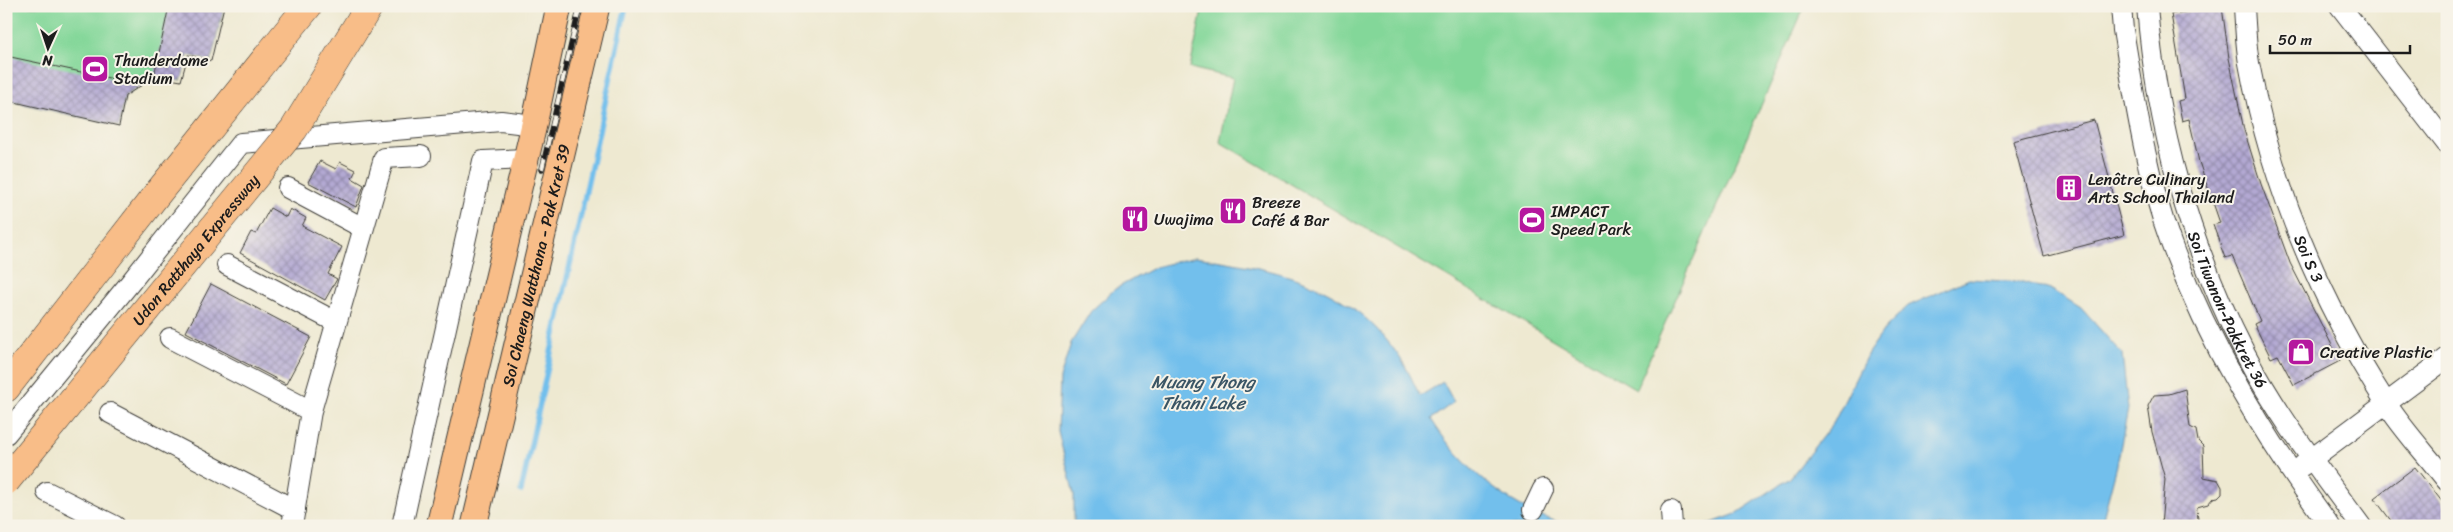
<svg xmlns="http://www.w3.org/2000/svg" width="2453" height="532" viewBox="0 0 2453 532" font-family="Sriracha,sans-serif">
<style>
.pitch{fill:#83d799;stroke:#507a5a}
.water{fill:#72bfec;stroke:#476e84}
.lines{fill:none;stroke-linecap:round;stroke-linejoin:round}
.stream{stroke:#72bfec;stroke-width:5.5}
.building{fill:url(#building-cross-hatch)}
.minor-casing{stroke:#3c3b37;stroke-width:22}
.major-casing{stroke:#3c3b37;stroke-width:27}
.highway-casing{stroke:#3c3b37;stroke-width:29}
.minor{stroke:#fff;stroke-width:20}
.major{stroke:#f8bd88;stroke-width:25}
.highway{stroke:#f8bd88;stroke-width:28}
.rail-casing{stroke:#1c1c1c;stroke-width:5.5}
.rail{stroke:#f7f3e8;stroke-width:4;stroke-dasharray:11;stroke-linecap:butt}
.highway-bridge-casing{stroke:#3c3b37;stroke-width:29;stroke-linecap:butt}
.highway-bridge{stroke:#f8bd88;stroke-width:28}
.labels{text-anchor:middle;stroke-width:4;stroke-linejoin:round;paint-order:stroke}
.poi-label{font-size:16px;fill:#1c1c1c;stroke:#f7f3e8;text-anchor:start}
.street-label{font-size:16px;fill:#1c1c1c;stroke:#f7f3e8}
.water-label{font-size:18px;font-style:italic;fill:#3a5565;stroke:#f7f3e8}
</style>
<defs>
<pattern id="building-cross-hatch" width="8" height="8" patternUnits="userSpaceOnUse" patternTransform="scale(1.25)"><rect width="8" height="8" fill="#b3a9d3"/><path d="M0 0l8 8M0 8l8-8" fill="none" stroke="#9189aa"/></pattern>
</defs>
<rect width="100%" height="100%" fill="#f7f3e8"/>
<filter id="ink" filterUnits="userSpaceOnUse"><feTurbulence type="fractalNoise" baseFrequency=".02" numOctaves="2"/><feDisplacementMap in="SourceGraphic" scale="10" xChannelSelector="R" yChannelSelector="G"/><feConvolveMatrix kernelMatrix="1 2 1 2 8 2 1 2 1" color-interpolation-filters="sRGB"/></filter>
<filter id="wash" filterUnits="userSpaceOnUse"><feTurbulence type="fractalNoise" baseFrequency=".0096" numOctaves="4" result="noise"/><feDisplacementMap in="SourceGraphic" scale="20" xChannelSelector="R" yChannelSelector="G"/><feGaussianBlur stdDeviation="1.12" result="paint"/><feColorMatrix in="noise" values="0 0 0 0 0 0 0 0 0 0 0 0 0 0 0 0 0 1.4 0 .05"/><feComposite in="paint" operator="in"/></filter>
<g filter="url(#wash)">
<rect width="100%" height="100%" fill="#eee9d1"/>
<g class="pitch">
<path d="M6,6H224L211,61L188,55L181,81L156,76L125,96L119,126L6,100Z"/>
<path d="M1203,6H1805L1636,389L1220,142L1233,78L1190,68Z"/>
</g>
<g class="water">
<path d="M1195,257C1277,269 1347,282 1398,355C1407,367 1413,382 1420,396L1443,382L1454,402L1431,419C1462,469 1514,513 1573,526H1074V494L1058,432L1060,378L1071,343L1091,311L1115,289L1155,267Z"/>
<path d="M1969,279L2023,282L2054,291L2081,308L2122,354L2128,409L2117,465L2101,526H1704L1736,514L1790,478L1834,422L1868,353L1887,326L1908,306Z"/>
</g>
<g class="lines">
<path class="stream" d="M521,491L626,6"/>
</g>
<g id="blocks">
<g class="building">
<path d="M169,6H224L211,61L188,55L181,81L154,76Z"/>
<path d="M2222,7L2229,58L2244,130L2261,184L2290,263L2340,361L2294,385L2278,355L2271,358L2254,324L2260,321L2232,256L2225,258L2213,225L2220,223L2199,162L2189,119L2182,121L2178,101L2185,99L2171,14Z"/>
<path d="M6,56L142,85L125,96L119,126L6,100Z"/>
<path d="M2094,120L2124,235L2044,256L2013,141Z"/>
<path d="M320,161L336,169L340,162L356,170L352,178L364,185L356,207L308,182Z"/>
<path d="M270,208L286,217L290,209L306,218L302,226L342,247L328,274L337,279L325,300L240,253L251,232L256,234Z"/>
<path d="M211,284L311,337L286,384L186,332Z"/>
<path d="M2185,389L2190,427L2196,430L2198,441L2203,446L2204,477L2218,480L2222,487V493L2218,497L2213,498L2208,504L2197,507L2198,520L2190,526H2161L2165,479L2152,432L2148,406L2154,395L2169,394Z"/>
<path d="M2415,467L2447,508V526H2395L2374,498Z"/>
</g>
</g>
</g>
<g filter="url(#ink)">
<use href="#blocks" fill-opacity="0" stroke="#3c3b37" stroke-width="1"/>
<g class="lines">
<g class="minor-casing">
<g id="minor">
<path d="M2121,6L2123,30C2135,101 2146,175 2171,243C2209,346 2265,438 2330,526"/>
<path id="s1" d="M2147,6C2156,126 2190,247 2245,353C2277,415 2320,470 2361,526"/>
<path id="s2" d="M2244,6C2245,25 2246,45 2249,63C2271,184 2320,300 2386,403C2403,430 2427,455 2447,481"/>
<path d="M2340,6L2447,144"/>
<path d="M288,188L363,228"/>
<path d="M227,265L336,322"/>
<path d="M170,338L311,411"/>
<path d="M110,413L295,510"/>
<path d="M6,434L130,283L241,143L501,121L534,125"/>
<path d="M2302,466L2447,358"/>
<path d="M47,492L115,526"/>
<path d="M1533,510L1543,489"/>
<path d="M1671,511L1672,526"/>
<path d="M292,526L311,411L384,158L421,156"/>
<path d="M402,526L483,161L525,159"/>
</g>
</g>
<g class="major-casing">
<g id="major">
<path d="M439,526L534,125L559,6"/>
<path id="s3" d="M474,526L597,6"/>
</g>
</g>
<g class="highway-casing">
<path id="highway" d="M6,388L153,199L308,6"/>
</g>
<use href="#minor" class="minor"/>
<use href="#major" class="major"/>
<use href="#highway" class="highway"/>
<g class="rail-casing">
<path id="rail" d="M542,169L580,6"/>
</g>
<use href="#rail" class="rail"/>
<g class="highway-bridge-casing">
<g id="highway-bridge">
<path id="s4" d="M6,481L294,129L369,6"/>
</g>
</g>
<use href="#highway-bridge" class="highway-bridge"/>
</g>
</g>
<defs>
<g id="stadium-square" transform="scale(1.4375)"><rect x="-9" y="-9" width="18" height="18" rx="4" fill="#b5179e" stroke="#f7f3e8"/><path d="M0-5a6.5 5 0 1 0 0 10a6.5 5 0 1 0 0-10ZM-3.5-1.8h7v3.6h-7Z" fill="#fff"/></g>
<g id="building-square" transform="scale(1.4375)"><rect x="-9" y="-9" width="18" height="18" rx="4" fill="#b5179e" stroke="#f7f3e8"/><path d="M-4-6H4V6H1V3H-1V6H-4ZM-2.5-4.3h1.7v1.8h-1.7ZM.8-4.3h1.7v1.8H.8ZM-2.5-1h1.7V.8h-1.7ZM.8-1h1.7V.8H.8Z" fill="#fff"/></g>
<g id="restaurant-square" transform="scale(1.4375)"><rect x="-9" y="-9" width="18" height="18" rx="4" fill="#b5179e" stroke="#f7f3e8"/><path d="M-5-6h1v4h1v-4h1v4h1v-4h1v5L-1.5 .5V6h-2V.5L-5-1ZM5-6V6H3V1.5H1.5Q1.5-4 5-6Z" fill="#fff"/></g>
<g id="shop-square" transform="scale(1.4375)"><rect x="-9" y="-9" width="18" height="18" rx="4" fill="#b5179e" stroke="#f7f3e8"/><path d="M-5-2.5h2.3a2.7 3.5 0 0 1 5.4 0H5L5.5 6h-11ZM-1.5-2.5h3a1.5 2.3 0 0 0-3 0Z" fill="#fff"/></g>
</defs>
<g fill-rule="evenodd">
<use href="#stadium-square" x="95" y="69"/>
<use href="#building-square" x="2069" y="188"/>
<use href="#restaurant-square" x="1233" y="211"/>
<use href="#restaurant-square" x="1135" y="219"/>
<use href="#stadium-square" x="1532" y="220"/>
<use href="#shop-square" x="2301" y="352"/>
</g>
<g class="labels">
<g class="poi-label">
<text x="114" y="66">Thunderdome<tspan x="114" dy="18">Stadium</tspan></text>
<text x="2088" y="185">Lenôtre Culinary<tspan x="2088" dy="18">Arts School Thailand</tspan></text>
<text x="1252" y="208">Breeze<tspan x="1252" dy="18">Café &amp; Bar</tspan></text>
<text x="1551" y="217">IMPACT<tspan x="1551" dy="18">Speed Park</tspan></text>
<text x="1154" y="225">Uwajima</text>
<text x="2320" y="358">Creative Plastic</text>
</g>
<g class="street-label">
<text dy="6" stroke="none"><textPath href="#s4" startOffset="299">Udon Ratthaya Expressway</textPath></text>
<text dy="6" stroke="none"><textPath href="#s2" startOffset="262">Soi S 3</textPath></text>
<text dy="6" stroke="none"><textPath href="#s3" startOffset="268">Soi Chaeng Watthana - Pak Kret 39</textPath></text>
<text dy="6" stroke="none"><textPath href="#s1" startOffset="316">Soi Tiwanon-Pakkret 36</textPath></text>
</g>
<g class="water-label">
<text x="1203" y="388">Muang Thong<tspan x="1203" dy="21">Thani Lake</tspan></text>
</g>
</g>
<rect width="2453" height="532" fill="none" stroke="#f7f3e8" stroke-width="25"/>
<g transform="translate(48 48) rotate(183)" stroke="#f7f3e8" stroke-width="4" paint-order="stroke">
<path d="M0-4L9 19L0 12L-9 19Z" fill="#1c1c1c"/>
<text y="-8" font-size="14" font-weight="bold" text-anchor="middle" fill="#1c1c1c">N</text>
</g>
<path d="M2270 45v8h140v-8" fill="none" stroke="#1c1c1c" stroke-width="2.5"/>
<text x="2278" y="45" font-size="15" fill="#1c1c1c" stroke="#f7f3e8" stroke-width="4" paint-order="stroke">50 m</text>
</svg>
